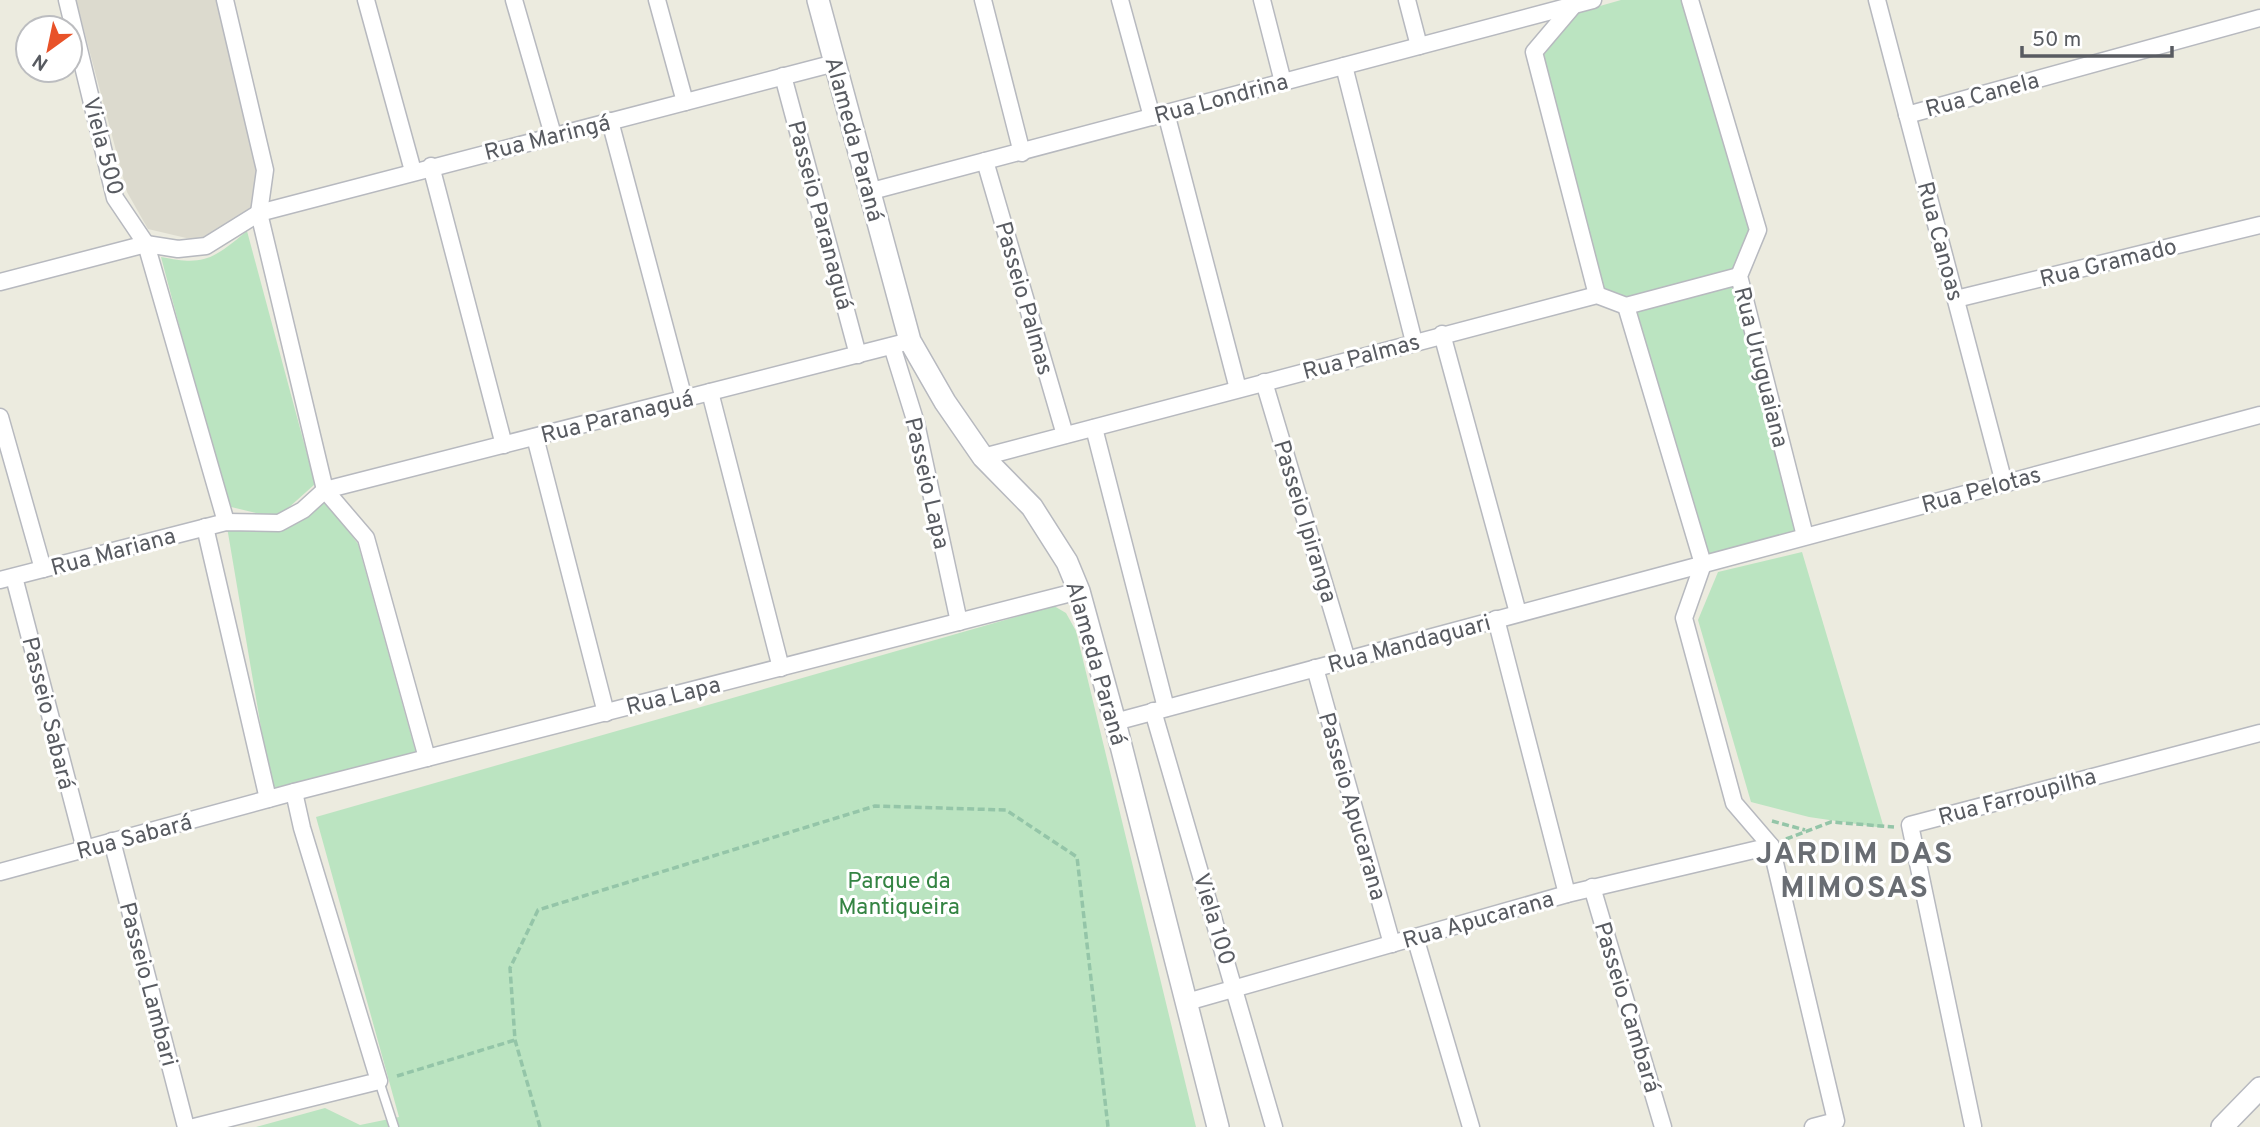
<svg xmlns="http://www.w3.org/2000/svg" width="2260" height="1127" viewBox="0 0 2260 1127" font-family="Overpass,sans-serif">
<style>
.education{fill:#dcdace}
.green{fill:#bbe4c1}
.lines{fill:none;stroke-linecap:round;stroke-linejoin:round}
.service-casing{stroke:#b7b9bf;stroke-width:11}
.minor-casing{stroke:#b7b9bf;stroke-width:19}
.tertiary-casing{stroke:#b7b9bf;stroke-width:24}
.path{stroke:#94c5a8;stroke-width:3.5;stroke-dasharray:7 3.5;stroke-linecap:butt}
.service{stroke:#fff;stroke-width:8}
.minor{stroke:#fff;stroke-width:16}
.tertiary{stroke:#fff;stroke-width:21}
.labels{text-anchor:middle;stroke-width:6;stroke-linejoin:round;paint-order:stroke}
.street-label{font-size:23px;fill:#585b61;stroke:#fff}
.park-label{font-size:23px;fill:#348443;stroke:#fff}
.district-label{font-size:30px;font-weight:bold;letter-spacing:2px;fill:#696d73;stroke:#fff}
</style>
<rect width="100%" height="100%" fill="#ecebdf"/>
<path class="education" d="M76,0H217L262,168L250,214L199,241L148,229L127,192Z"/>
<g class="green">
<path d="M1621,0H1683L1750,229L1737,270L1628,300L1602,291L1540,55L1579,12Z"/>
<path d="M247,231L315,484L277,518L227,506L161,257C205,266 213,259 247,231Z"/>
<path d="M1735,284L1795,531L1708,557L1634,309Z"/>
<path d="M326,500L358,544L416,753L275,789L268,769L227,527C281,536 283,534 326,500Z"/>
<path d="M1802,552L1884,828L1809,817L1751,802L1698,620L1718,572Z"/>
<path d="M1054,606L1066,613L1076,631L1196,1127H256L325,1108L360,1125L399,1117L316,817Z"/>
</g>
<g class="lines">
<g class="service-casing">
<path id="service" d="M379,1081L394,1127"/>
</g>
<g class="minor-casing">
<g id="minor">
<path d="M67,0L115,198L146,244L226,522"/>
<path d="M225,0L265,170L259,213L325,490L366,538L427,758"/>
<path d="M366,0L413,171"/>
<path d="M514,0L553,135"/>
<path d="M657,0L685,102"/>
<path d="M983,0L1022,153"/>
<path d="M1120,0L1152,117"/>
<path d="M1262,0L1283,82"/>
<path d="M1407,0L1419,46"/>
<path d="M1690,0L1758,230L1739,276L1805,536"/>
<path d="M1877,0L2004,483"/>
<path d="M1573,6L1534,52L1597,295"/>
<path d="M1344,66L1414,342"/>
<path d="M783,76L858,355"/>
<path d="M1166,113L1238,389"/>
<path d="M1907,115L2260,18"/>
<path d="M610,121L684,399"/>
<path d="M985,161L1065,435"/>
<path d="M431,166L504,445"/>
<path d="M868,192L1593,0"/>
<path d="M0,282L146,244L178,249L206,246L259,213L835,63"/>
<path d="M1956,299L2260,225"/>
<path d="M1626,306L1703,564L1684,618L1734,803L1771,846L1836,1121L1813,1127"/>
<path d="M1442,334L1518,613"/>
<path d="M892,346L916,423L959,622"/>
<path d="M1264,382L1347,660"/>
<path d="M710,392L781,668"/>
<path d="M0,417L43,569"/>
<path d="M1094,428L1166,708"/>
<path d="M535,437L606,713"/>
<path d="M983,457L1597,295L1626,306L1739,276"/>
<path d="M205,527L268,799"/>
<path d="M14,577L85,849"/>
<path d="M0,580L226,522L279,523L303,510L325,490L910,341"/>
<path d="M1496,619L1567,894"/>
<path d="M1315,668L1392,944"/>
<path d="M1153,711L1274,1127"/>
<path d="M1115,722L2260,415"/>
<path d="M112,841L186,1127"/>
<path d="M0,872L294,792L1079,591"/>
<path d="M1592,887L1663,1127"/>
<path d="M1415,937L1471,1127"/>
<path d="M1187,1002L1567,894L1771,846"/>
<path d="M1973,1126L1910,825L2260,733"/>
<path d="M194,1127L379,1081L302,828L294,792"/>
</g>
</g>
<g class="tertiary-casing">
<g id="tertiary">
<path d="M818,0L910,341L945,402L983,457L1032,507L1067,562L1079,591L1115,722L1218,1127"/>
<path d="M2222,1127L2260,1088"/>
</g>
</g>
<g class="path">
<path d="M1772,821L1805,830"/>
<path d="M1786,839L1831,822L1894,827"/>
<path d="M397,1076L515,1040"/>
<path d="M540,1127L515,1040L510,968L538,910L875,806L1006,810L1077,857L1108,1127"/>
</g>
<use href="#service" class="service"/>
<use href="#minor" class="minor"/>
<use href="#tertiary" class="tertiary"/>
</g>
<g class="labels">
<g class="street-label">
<text transform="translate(1982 94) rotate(-15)" y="8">Rua Canela</text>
<text transform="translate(1221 98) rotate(-15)" y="8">Rua Londrina</text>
<text transform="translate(547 137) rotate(-14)" y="8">Rua Maringá</text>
<text transform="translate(855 139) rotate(75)" y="8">Alameda Paraná</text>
<text transform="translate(104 146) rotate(75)" y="8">Viela 500</text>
<text transform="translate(821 215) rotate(75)" y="8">Passeio Paranaguá</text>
<text transform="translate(1941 241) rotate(75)" y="8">Rua Canoas</text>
<text transform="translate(2108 262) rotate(-14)" y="8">Rua Gramado</text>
<text transform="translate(1025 298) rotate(74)" y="8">Passeio Palmas</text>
<text transform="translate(1361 356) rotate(-15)" y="8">Rua Palmas</text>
<text transform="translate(1762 367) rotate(76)" y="8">Rua Uruguaiana</text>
<text transform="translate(617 416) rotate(-14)" y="8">Rua Paranaguá</text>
<text transform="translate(928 483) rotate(77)" y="8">Passeio Lapa</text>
<text transform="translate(1981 489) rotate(-15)" y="8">Rua Pelotas</text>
<text transform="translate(1306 521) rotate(73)" y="8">Passeio Ipiranga</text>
<text transform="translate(113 551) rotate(-15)" y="8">Rua Mariana</text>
<text transform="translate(1409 643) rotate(-15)" y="8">Rua Mandaguari</text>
<text transform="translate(1097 663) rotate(74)" y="8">Alameda Paraná</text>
<text transform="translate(673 695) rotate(-14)" y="8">Rua Lapa</text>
<text transform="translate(49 713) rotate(76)" y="8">Passeio Sabará</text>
<text transform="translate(2017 796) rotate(-15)" y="8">Rua Farroupilha</text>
<text transform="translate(1353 806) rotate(74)" y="8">Passeio Apucarana</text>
<text transform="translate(134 836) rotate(-15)" y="8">Rua Sabará</text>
<text transform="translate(1215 919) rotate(73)" y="8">Viela 100</text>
<text transform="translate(1478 919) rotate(-16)" y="8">Rua Apucarana</text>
<text transform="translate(149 984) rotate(75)" y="8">Passeio Lambari</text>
<text transform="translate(1628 1007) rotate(73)" y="8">Passeio Cambará</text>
</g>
<g class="park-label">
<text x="899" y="888">Parque da<tspan x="899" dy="26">Mantiqueira</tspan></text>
</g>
<g class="district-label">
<text x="1855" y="863">JARDIM DAS<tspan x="1855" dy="34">MIMOSAS</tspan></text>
</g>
</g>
<g transform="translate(49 49) rotate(213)"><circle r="33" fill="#ffffff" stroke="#bcbdc0" stroke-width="2"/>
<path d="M0-5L12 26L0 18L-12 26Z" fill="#e85229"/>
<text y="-10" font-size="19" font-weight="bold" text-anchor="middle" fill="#585b61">N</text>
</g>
<path d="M2022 46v10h150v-10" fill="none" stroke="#585b61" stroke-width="3.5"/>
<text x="2032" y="46" font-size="21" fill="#585b61" stroke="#ffffff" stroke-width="5" paint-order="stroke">50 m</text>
</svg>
